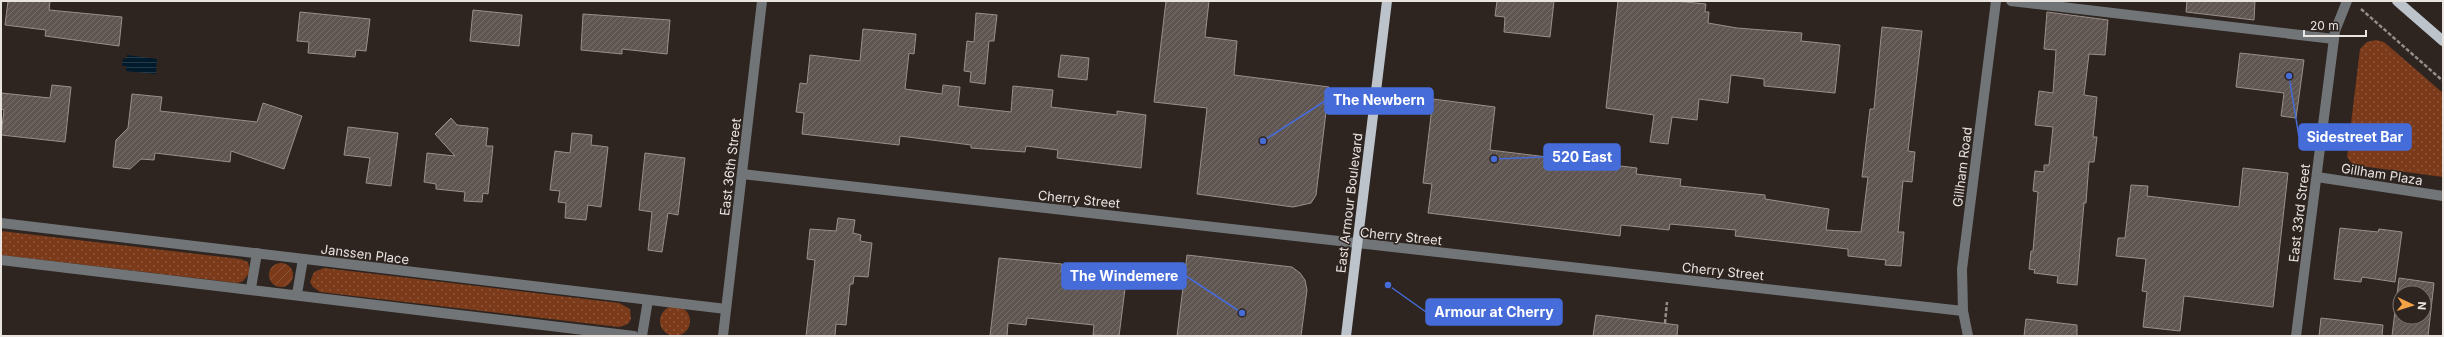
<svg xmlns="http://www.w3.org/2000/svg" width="2444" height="337" viewBox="0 0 2444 337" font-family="Inter,sans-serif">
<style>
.grass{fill:url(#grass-dots)}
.garden{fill:url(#garden-furrows)}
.water{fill:url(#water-rules)}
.building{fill:url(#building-hatch);stroke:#9a8f8a;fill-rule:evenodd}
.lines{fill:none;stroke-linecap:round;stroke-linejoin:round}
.path{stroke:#938c89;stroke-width:2.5;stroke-dasharray:4 2;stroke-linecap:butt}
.minor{stroke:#717578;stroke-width:10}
.major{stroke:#bcc3ca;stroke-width:10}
.labels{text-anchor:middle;stroke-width:3;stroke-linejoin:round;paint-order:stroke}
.street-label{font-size:13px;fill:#eae4e1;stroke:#2e2521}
.leader{fill:none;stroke:#466cda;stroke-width:1.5}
.callout-dot{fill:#466cda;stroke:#2e2521;stroke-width:1.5}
.callout{fill:#466cda;stroke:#466cda;stroke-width:1.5}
.callout-label{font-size:14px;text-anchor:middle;font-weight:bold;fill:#fff}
</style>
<defs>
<pattern id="grass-dots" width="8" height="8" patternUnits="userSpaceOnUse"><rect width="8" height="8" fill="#7b3a19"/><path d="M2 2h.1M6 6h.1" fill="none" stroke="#8e563a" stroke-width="1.8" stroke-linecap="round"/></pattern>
<pattern id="garden-furrows" width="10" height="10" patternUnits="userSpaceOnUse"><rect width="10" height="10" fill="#7b3a19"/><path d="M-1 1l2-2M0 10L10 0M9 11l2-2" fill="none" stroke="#8e563a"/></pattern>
<pattern id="water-rules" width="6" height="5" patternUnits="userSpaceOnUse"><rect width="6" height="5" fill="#011a2c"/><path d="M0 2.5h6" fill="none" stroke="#263b4a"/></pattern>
<pattern id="building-hatch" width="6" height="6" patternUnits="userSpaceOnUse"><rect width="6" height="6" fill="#5f5551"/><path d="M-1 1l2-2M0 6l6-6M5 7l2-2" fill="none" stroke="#766d6a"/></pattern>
</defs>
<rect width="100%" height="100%" fill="#2e2521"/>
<g class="grass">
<path d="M2376,40L2384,42L2443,93V177L2353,165L2347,157L2360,49L2367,42Z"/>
<path d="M1,231L240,259L248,262L250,272L243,281L238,283L1,255Z"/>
<path d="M324,268L619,303L630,309L631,319L628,324L619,327L320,292L313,287L310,282L314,272Z"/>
<circle cx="675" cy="321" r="15"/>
</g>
<circle class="garden" cx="281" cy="275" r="12"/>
<path class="water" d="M127,55L157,59L156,74L126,71V66H122L123,58L127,59Z"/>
<g class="building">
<path d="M8,1H50L49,10L122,17L119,46L45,36L46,30L5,25Z"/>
<path d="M1166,1H1209L1205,37L1237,41L1234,75L1329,87L1316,195L1311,203L1293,207L1197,194L1207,108L1154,102Z"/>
<path d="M1497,1H1554L1550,37L1504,32L1505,17L1495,16Z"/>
<path d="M1618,1H1676L1706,4L1705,12H1709L1708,23L1737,28L1802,33L1801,41L1840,45L1835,93L1764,86V79L1731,75L1728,103L1699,99L1697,120L1672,117L1668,144L1650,142L1654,115L1606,108Z"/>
<path d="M2187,1H2255L2254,20L2186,12Z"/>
<path d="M473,10L522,15L519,46L470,41Z"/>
<path d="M300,12L370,19L366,51L356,50L355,57L308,53L309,42L297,41Z"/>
<path d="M2047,12L2108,20L2105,55L2089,54L2084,95L2097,97L2093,137H2097L2094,162H2089L2086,203H2084L2077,285L2057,283L2058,276L2034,273L2035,270L2029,269L2031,251H2033L2038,192L2033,191L2035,171L2044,172V165H2049L2053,127L2035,125L2039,91L2053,93L2056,50L2044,49Z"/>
<path d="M976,13L997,15L994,41H989L985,84L970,82L971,72L964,71L967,41L974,42Z"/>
<path d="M583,14L670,20L667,54L622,49V54L581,50Z"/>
<path d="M1882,27L1922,31L1908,151L1915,152L1912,182L1903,181L1898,232H1904L1901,266L1885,265L1886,260L1848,256V249L1735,236L1736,230L1670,224L1669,230L1621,225L1620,236L1428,213L1432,184L1423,183L1433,99L1495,107L1490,150L1637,168L1636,174L1681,179L1680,186L1765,195V199L1829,209L1826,230L1861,232L1868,177H1862L1870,109H1874Z"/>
<path d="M863,29L916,34L914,54L909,53L905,89L942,94L943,85L960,87L958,106L1011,112L1013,86L1053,90L1051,107L1117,115V111L1146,115L1141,168L1057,158L1058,150L1026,146L1025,152L971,148V145L900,136L899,145L802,134L804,113L796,112L800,83L807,84L810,55L860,61Z"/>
<path d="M2240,53L2304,60L2296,118L2281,116L2284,93L2236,87Z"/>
<path d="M1061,55L1089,58L1087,80L1058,77Z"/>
<path d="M52,85L71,87L65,142L1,135L4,110L1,109V93L50,98Z"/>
<path d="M132,94L162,97L160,111L257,122L263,103L302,116L284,169L231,151L230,162L155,153L154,160L141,159L130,169L113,167L116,140L128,128Z"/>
<path d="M451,118L457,125L488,128L486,146H493L488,194L483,193L482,202L464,201L465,192L436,189V184L424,182L427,153L455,156L435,134Z"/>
<path d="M348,127L398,133L391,186L366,183L370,158L344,155Z"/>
<path d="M572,133L592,135L591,145L608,147L601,207L588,205L586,220L565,218L566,203L558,202L560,191L550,190L555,151L570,153Z"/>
<path d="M645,153L685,158L678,215L668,213L662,252L648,250L652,212L639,210Z"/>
<path d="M2243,168L2288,173L2273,307L2184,296L2180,331L2143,327L2147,292L2142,291L2146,259L2116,256L2118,238H2125L2131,185L2148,186L2147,196L2239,207Z"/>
<path d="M838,218L855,220L853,233L861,235L860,241L872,243L868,277L854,276L853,284H850L846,325L836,324L835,336H806L815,260L807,259L810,229L836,231Z"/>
<path d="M2340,228L2378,232L2379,229L2402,232L2395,282L2362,277L2361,282L2334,279Z"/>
<path d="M1187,255L1292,267L1300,273L1305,280L1307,290L1301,336H1177Z"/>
<path d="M999,258L1062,264L1061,272L1126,281L1119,336L1093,335L1094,325L1027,318L1026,325L1008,323L1007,336H990Z"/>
<path d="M2399,278L2434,283L2428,336H2392ZM2400,293H2424V317H2400Z"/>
<path d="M1596,315L1678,325L1677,336H1593Z"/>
<path d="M2321,318L2383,325L2382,336H2319Z"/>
<path d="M2026,319L2077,325V336H2024Z"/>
</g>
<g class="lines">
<g class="path">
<path d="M2361,9L2443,81"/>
<path d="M1665,323L1667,302"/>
</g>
<g class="minor">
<path d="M2011,1L2334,39"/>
<path d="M742,174L1963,311"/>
<path d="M2317,177L2443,196"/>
<path d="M1,223L726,309"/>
<path d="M1,260L634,336"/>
<path d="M251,288L257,253"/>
<path d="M297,294L303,259"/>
<path d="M642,336L648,300"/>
<path d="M723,336L762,1"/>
<path d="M1968,336L1963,311L1962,269L1996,1"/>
<path d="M2296,336L2335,31L2347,1"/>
</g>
<g class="major">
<path d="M2397,1L2443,41"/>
<path d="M1346,336L1387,1"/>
</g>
</g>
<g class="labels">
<g class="street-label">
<text transform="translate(730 167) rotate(-83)" y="5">East 36th Street</text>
<text transform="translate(1962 167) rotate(-83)" y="5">Gillham Road</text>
<text transform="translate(2382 174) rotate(9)" y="5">Gillham Plaza</text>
<text transform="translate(1079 199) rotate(6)" y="5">Cherry Street</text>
<text transform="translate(1349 203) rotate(-83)" y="5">East Armour Boulevard</text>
<text transform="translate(2299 213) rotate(-83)" y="5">East 33rd Street</text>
<text transform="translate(1401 236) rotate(6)" y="5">Cherry Street</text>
<text transform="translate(365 254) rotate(7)" y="5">Janssen Place</text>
<text transform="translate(1723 271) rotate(6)" y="5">Cherry Street</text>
</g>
</g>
<path class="leader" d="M1263 141L1325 101M2289 76L2299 137M1494 159L1544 157M1242 313L1186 276M1388 285L1426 312"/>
<g class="callout-dot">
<circle cx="1263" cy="141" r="4"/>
<circle cx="2289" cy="76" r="4"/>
<circle cx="1494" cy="159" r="4"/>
<circle cx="1242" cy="313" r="4"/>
<circle cx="1388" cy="285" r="4"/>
</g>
<g class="callout">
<rect x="1325" y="88" width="108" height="26" rx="4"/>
<rect x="2299" y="124" width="112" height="26" rx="4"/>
<rect x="1544" y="144" width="76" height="26" rx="4"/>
<rect x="1062" y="263" width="124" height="26" rx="4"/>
<rect x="1426" y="299" width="136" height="26" rx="4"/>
</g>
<g class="callout-label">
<text x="1379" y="105">The Newbern</text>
<text x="2355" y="142">Sidestreet Bar</text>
<text x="1582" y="162">520 East</text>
<text x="1124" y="281">The Windemere</text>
<text x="1494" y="317">Armour at Cherry</text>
</g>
<rect width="2444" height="337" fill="none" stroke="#eae4e1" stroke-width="4"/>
<g transform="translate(2412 305) rotate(94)"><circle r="19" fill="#2e2521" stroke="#79716e"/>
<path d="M0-3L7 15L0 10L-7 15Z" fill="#f6a246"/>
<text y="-6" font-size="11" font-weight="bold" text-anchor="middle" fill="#eae4e1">N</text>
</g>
<path d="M2304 30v6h62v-6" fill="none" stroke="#eae4e1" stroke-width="2"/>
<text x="2310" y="30" font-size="12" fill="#eae4e1" stroke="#2e2521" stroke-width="3" paint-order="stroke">20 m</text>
</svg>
